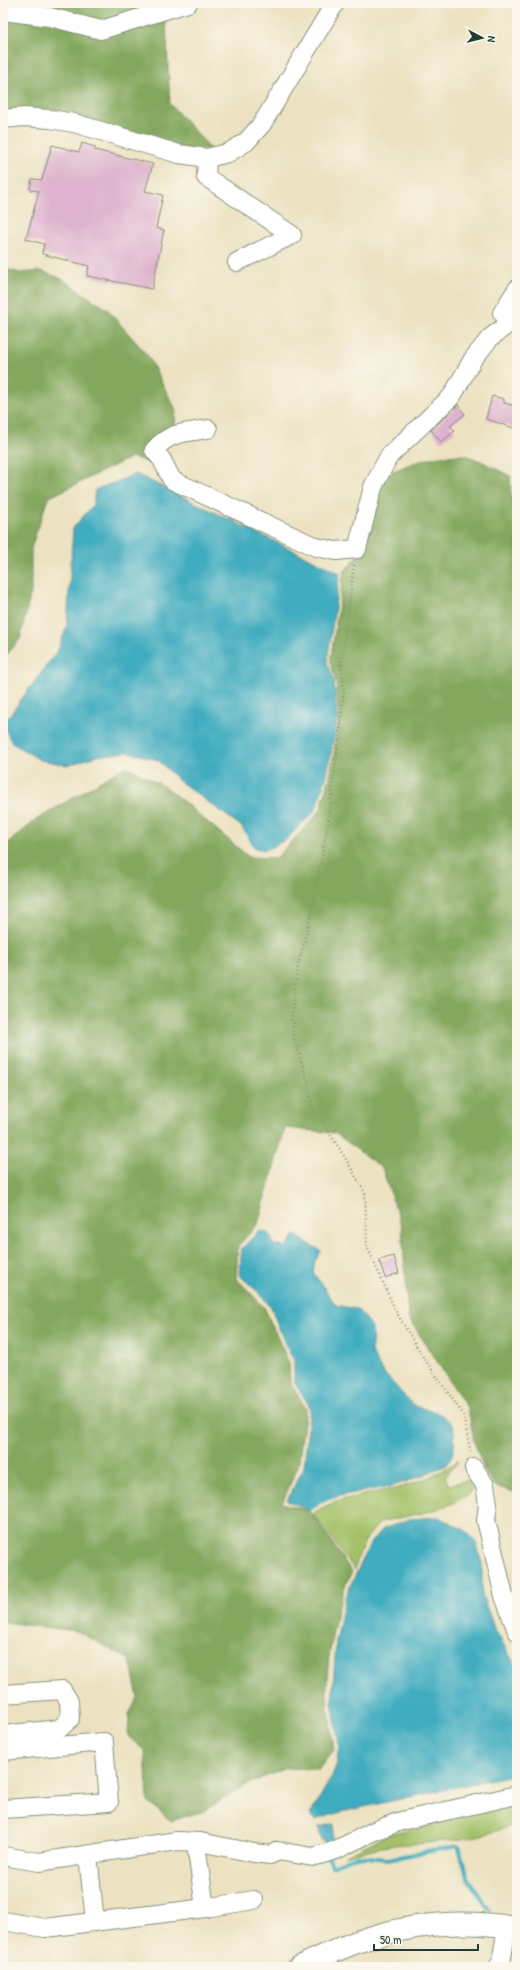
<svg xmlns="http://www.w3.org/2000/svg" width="520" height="1970" viewBox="0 0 520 1970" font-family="'Patrick Hand',sans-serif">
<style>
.green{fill:#a4c169;stroke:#627f4e}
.forest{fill:#83a75d;stroke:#517248}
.water{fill:#41acbf;stroke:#30747a}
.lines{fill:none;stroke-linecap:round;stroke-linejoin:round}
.stream{stroke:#41acbf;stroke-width:4}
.building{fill:#deb3cf}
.minor-casing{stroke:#86907a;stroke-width:20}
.major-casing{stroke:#86907a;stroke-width:24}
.path{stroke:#86907a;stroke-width:2.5;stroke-dasharray:1 3;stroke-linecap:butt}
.minor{stroke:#fff;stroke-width:18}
.major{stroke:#fff;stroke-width:22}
</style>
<rect width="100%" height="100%" fill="#fbf7ec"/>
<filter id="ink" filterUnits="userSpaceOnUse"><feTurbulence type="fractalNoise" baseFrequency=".025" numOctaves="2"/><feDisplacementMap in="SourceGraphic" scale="8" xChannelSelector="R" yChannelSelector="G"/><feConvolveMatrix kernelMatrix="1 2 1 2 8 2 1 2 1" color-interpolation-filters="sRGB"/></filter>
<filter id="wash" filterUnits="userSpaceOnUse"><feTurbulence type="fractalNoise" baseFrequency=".012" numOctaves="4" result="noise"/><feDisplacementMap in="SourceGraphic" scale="16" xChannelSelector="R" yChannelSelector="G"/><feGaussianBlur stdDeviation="0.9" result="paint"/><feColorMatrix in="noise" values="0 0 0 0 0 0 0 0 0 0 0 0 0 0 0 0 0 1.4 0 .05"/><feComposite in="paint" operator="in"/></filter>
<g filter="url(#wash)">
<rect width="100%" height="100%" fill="#ece2c1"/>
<g class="green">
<path d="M458,1461L445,1477L449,1485L469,1480L478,1485C459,1507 426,1512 399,1518C394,1520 383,1520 379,1524C364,1538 359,1551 355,1570L313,1514C329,1499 377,1493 398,1488C420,1482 439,1474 458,1461Z"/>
<path d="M517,1803V1823C476,1842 431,1842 387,1846C373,1848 358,1853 344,1856L390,1834Z"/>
</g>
<g class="forest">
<path d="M3,3H165L170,104L211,149L181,148L10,110L3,106Z"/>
<path d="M3,268L20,273L41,271L60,278L107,309L148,356L176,410L175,427L145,448L154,464L132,457L48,498L31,548V592L20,639L3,659Z"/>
<path d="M465,455L481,461L510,476L512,507L517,510V1493L495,1486L485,1472L474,1441L468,1409L408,1317L402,1227L382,1168L335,1133L285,1128L258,1224L238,1246L236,1278L264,1307L289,1363L290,1383L306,1408L298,1466L282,1503L310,1511L352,1572C336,1596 325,1669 327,1698C329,1716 332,1733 334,1750L318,1769L286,1768L248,1784L204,1811L171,1821L148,1802L145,1751L128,1736L129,1714L138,1697L130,1660L77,1631L3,1622V847L36,820L126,766L167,788L249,857L276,858L320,811L330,777L339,721L336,680L330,662L344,572L364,548L386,474L413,463L439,456Z"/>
</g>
<g class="water">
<path d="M136,474L340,573L327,662L334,680L337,721L327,775L315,811L287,839L266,850L255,848L241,826L178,780L158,760L127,752L97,756L68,765L40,760L12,743L3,724L58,650L67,626L73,528L93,505L95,490Z"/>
<path d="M259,1231L269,1233L274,1245L286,1247L295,1235L321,1251L315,1261L313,1272L336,1305L357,1309L371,1325L373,1337L371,1351L382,1371L413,1405L440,1414L453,1424C455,1440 456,1451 447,1465C429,1472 411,1481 392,1486C367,1492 328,1493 310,1511L287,1500L304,1467L310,1407L294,1382V1361L285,1344L271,1307L257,1291L239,1275L242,1248Z"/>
<path d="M438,1517L465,1530L476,1542L482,1563V1595L494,1628L517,1668V1774L341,1812L315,1820L310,1815L333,1774L337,1763L339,1745L332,1702L336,1642L345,1597L371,1542L383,1529L410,1519Z"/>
<path d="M334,1824L332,1846H327L321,1837L318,1827Z"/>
</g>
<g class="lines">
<path class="stream" d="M329,1857L332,1866L357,1856L387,1859L458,1846L469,1880L489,1910"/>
</g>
<g id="blocks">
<g class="building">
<path d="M82,143L95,147V150L153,164L145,191L163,195L156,228L164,230L152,289L87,276L89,266L42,254L44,244L26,239L39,191L30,190L32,179L42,180L52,145L79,152Z"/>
<path d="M492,396L504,399V403L517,406V429L486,419Z"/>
<path d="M458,405L465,414L450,426L455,431L441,442L431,430Z"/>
<path d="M394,1256L399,1273L385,1278L379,1260Z"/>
</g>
</g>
</g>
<g filter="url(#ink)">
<use href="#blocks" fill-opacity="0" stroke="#86907a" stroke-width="1"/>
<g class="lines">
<g class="minor-casing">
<g id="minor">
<path d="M3,11L50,17L101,30L188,3"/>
<path d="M3,119L24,117L50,119L74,123L179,154L207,158L228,153L246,142L262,124L335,3"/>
<path d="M207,158L206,177L292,235L237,262"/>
<path d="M512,321L502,313L517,289"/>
<path d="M208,429C185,433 171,431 154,450L162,460L172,480L316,547L336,551L357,549L373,487L389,456L452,396L473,359L490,338L512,321L517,320"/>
<path d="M474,1468L485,1485L488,1504L486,1520L504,1596L517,1631"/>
<path d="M3,1694L62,1690L69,1701L70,1719L59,1729L3,1735"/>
<path d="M3,1751L104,1742L109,1802L3,1809"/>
<path d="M200,1842L197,1851L205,1908L254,1900"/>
<path d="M88,1855L95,1922"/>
<path d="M3,1856L39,1862L177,1841L200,1842L254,1853L270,1855L278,1851L313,1857L336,1850L374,1831L401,1821L517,1795"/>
<path d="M3,1921L45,1928L205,1908"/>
<path d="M498,1967L501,1963L507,1927"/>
</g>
</g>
<g class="major-casing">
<path id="major" d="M299,1967C322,1957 345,1945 369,1938C417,1923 468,1920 517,1928"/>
</g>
<path class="path" d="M354,565L341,665L344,686L342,712L328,823L310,919L298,965L291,1019L293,1023V1035L307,1080L313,1108L343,1154L365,1193L367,1246L395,1310L423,1357L463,1414L471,1453"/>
<use href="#minor" class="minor"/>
<use href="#major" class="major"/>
</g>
</g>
<rect width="520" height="1970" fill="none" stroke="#fbf7ec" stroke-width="16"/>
<g transform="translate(482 38) rotate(97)" stroke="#fbf7ec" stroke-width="3" paint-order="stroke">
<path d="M0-3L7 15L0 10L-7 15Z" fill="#1f3d34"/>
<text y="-6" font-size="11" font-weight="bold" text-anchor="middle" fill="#1f3d34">N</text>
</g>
<path d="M374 1944v6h104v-6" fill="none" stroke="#1f3d34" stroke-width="2"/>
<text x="380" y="1944" font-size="12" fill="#1f3d34" stroke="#fbf7ec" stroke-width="3" paint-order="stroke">50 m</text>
</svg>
